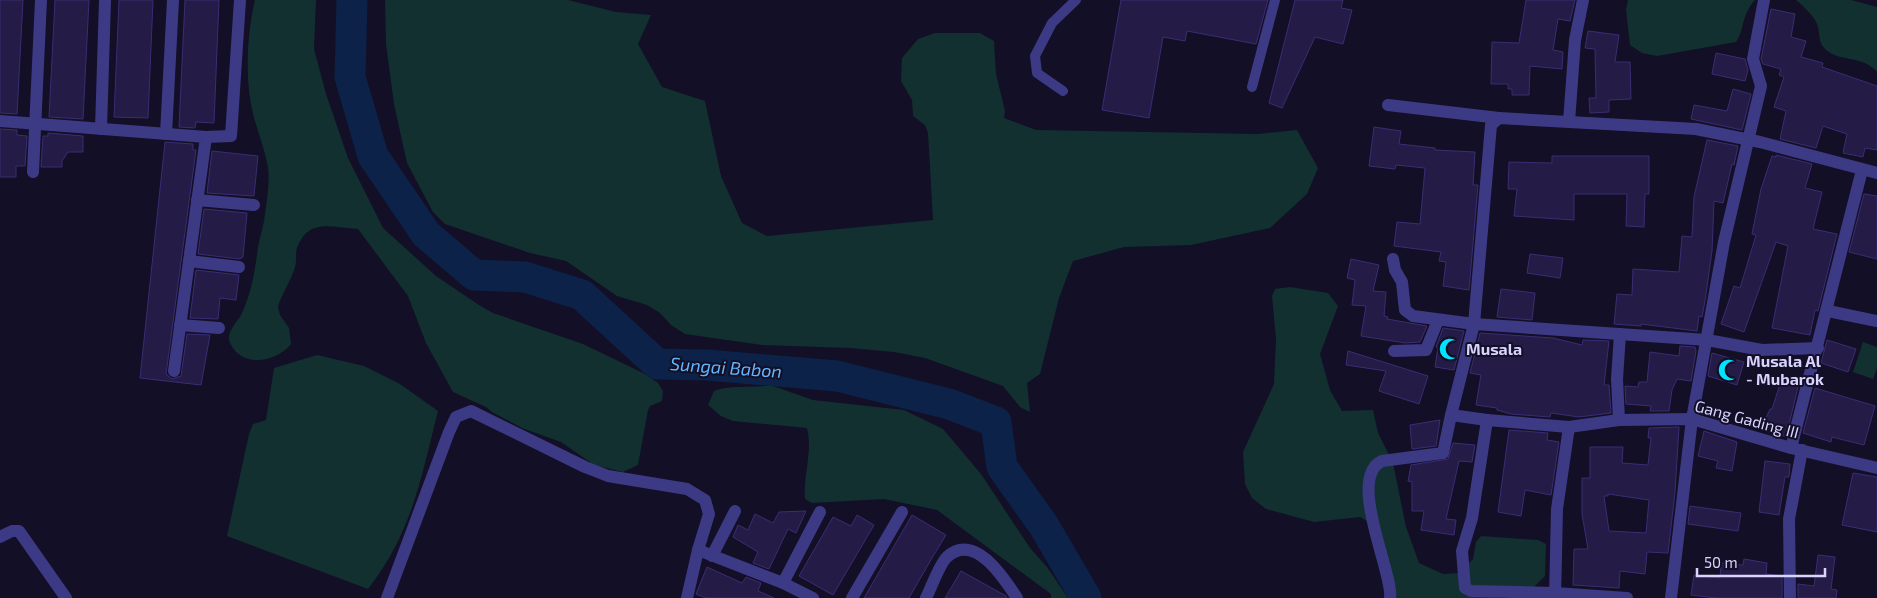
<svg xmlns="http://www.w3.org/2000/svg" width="1877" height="598" viewBox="0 0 1877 598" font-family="'Exo 2',sans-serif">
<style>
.green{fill:#12302f}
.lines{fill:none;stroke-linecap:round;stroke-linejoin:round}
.river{stroke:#0c2248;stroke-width:31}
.building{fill:#241b47;stroke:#3b2d73;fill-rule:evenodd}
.service{stroke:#3d3a85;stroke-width:10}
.minor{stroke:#3d3a85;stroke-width:12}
.labels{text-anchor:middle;stroke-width:4;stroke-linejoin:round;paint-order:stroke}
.poi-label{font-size:16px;font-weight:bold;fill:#d9d4ff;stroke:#130f26;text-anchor:start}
.street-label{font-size:16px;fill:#d9d4ff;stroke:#130f26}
.water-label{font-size:18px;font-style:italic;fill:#62b6ff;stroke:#130f26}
</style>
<rect width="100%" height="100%" fill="#130f26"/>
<g class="green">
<path d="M255,0H316L314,49L326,94L348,158L383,228L436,276L479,305L493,313L583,344L643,373L658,383L663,391L662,401L650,406L648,410L638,465L623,472L594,465L561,442L522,428L492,412L486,407L453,392L426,343L408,296L358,229C332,228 309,217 297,248C295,254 297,261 295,267C291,281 282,293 278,307L280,315L289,328L291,344C277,362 242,369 230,343C225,332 238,322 242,313C252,291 255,270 258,247C260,236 264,225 265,214C267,199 270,182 268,168C265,148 256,129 252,109C245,77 247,32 255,0Z"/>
<path d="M385,0H568L616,12L651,15L638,44L662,87L705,101L721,176L742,223L767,236L933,220L928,133L925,125L913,116L912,100L901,81L902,58L918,39L935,33H980L994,41L996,74L1005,111L1004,118L1036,130L1258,134L1297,130L1318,168L1307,194L1270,228L1191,245L1124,247L1073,261L1059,298L1040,374L1027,383L1030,412L1020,407L1003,386L925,358L894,352L850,348L762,345L685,334L671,325L660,313L647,305L617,296L566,261L530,253L445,224L433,212L407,163L394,104L386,44Z"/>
<path d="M1628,0H1755C1740,17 1746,27 1736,42L1657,56L1642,53L1630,45L1626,10Z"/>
<path d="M1796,0H1851L1877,7V72C1863,55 1838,62 1825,49C1818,42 1820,34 1818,27C1816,17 1803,6 1796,0Z"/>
<path d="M1290,287L1328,293L1338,306L1320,354L1330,390L1342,411L1373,410L1378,433L1393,463L1406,527L1419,563L1443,574L1459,573L1473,559L1476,542L1481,536L1538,540L1546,544L1545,576L1533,588L1506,592L1496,598H1396V590L1379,532L1374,525L1360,517L1314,522L1266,509L1252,498L1245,484L1243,452L1274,384L1276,339L1272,296L1275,289Z"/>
<path d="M1863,342L1877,347V368L1873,379L1853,372Z"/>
<path d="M317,355L364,366L400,384L438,411C421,478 412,533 368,589L227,536L249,434L253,424L266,420L274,368Z"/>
<path d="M770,385L813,400L904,410L943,429L981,474L1030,548L1047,567L1068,598H1051V594L937,510L884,499L812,503L805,499C803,476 813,450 807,428L733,421L721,416L708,405L714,391C732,384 751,389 770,385Z"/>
</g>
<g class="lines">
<path class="river" d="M352,0L350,77L373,156L426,234L474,275L525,277L582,295L657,364L707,365L837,376L949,404L996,422L1002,467L1044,526L1086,598"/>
</g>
<g class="building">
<path d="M0,0H23L17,114L0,113Z"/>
<path d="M55,0H89L83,119L49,117Z"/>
<path d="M119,0H153L148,118L114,117Z"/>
<path d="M185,0H219L214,123L196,122L195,128L179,127Z"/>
<path d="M1121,0H1268L1256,44L1187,31L1185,41L1163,37L1149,118L1102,110Z"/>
<path d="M1295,0H1343L1341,8L1352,10L1343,44L1315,37L1282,108L1269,103Z"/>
<path d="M1526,0H1575L1570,21L1558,19L1553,50L1563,52L1562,69L1530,66L1529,95H1512V89H1508V84H1491L1492,42L1519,43Z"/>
<path d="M1771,9L1795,14L1791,37L1806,41L1801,57L1823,63L1822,67L1877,86V150L1865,148L1863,157L1843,153L1847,134L1823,126L1816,148L1780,139L1786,111L1774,107L1784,77L1779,75L1781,69L1763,64L1761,59Z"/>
<path d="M1588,31L1619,35L1615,62H1630L1631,99L1609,100V112L1590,113L1589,98H1596L1595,49L1585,48Z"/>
<path d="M1716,53L1745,59L1748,70L1745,81L1712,74Z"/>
<path d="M1733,89L1751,94L1742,130L1691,119L1694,105L1727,111Z"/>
<path d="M1374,127L1401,131L1399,144L1435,148V150L1475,152L1473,185H1478L1469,290L1443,286L1446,262L1439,261L1441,252L1394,246L1397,222L1420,224L1425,168L1396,165L1395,169L1369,166Z"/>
<path d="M0,129L17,130V135L27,136L25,166H16V177H0Z"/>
<path d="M48,133L83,136V152H68L62,161V167H41L43,136H48Z"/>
<path d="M1707,140L1738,146L1734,165L1732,164L1723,203L1714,201L1712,251L1705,301L1702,317L1699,316L1697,331L1641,324V326L1614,324L1617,294L1632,295L1633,269L1679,272L1682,236L1692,237L1694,197Z"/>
<path d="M165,142L193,144V150H196L166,374L172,379L181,376L187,334L210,335L201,385L140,378Z"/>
<path d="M212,151L258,156L254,196L207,193Z"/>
<path d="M1776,155L1812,164L1805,188L1822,192L1813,229L1837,234L1818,311L1815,310L1810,335L1772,328L1788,246L1776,242L1744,332L1721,324L1734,286L1740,288L1756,235L1752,234L1761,189L1772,156L1776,157Z"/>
<path d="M1552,156H1649V194H1645L1644,227L1626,226L1627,194H1574V220L1514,216L1517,189H1508L1509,162L1552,163Z"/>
<path d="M1864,194L1877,196V259L1849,252Z"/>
<path d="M204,209L247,213L243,257L240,259L198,254Z"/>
<path d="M1530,254L1563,258L1560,278L1527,273Z"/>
<path d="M1351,259L1379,265L1373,291L1386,292L1384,316L1388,317L1387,319L1427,326L1420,342L1405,343L1361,336L1366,306L1352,305L1355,280L1347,278Z"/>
<path d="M196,270L239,275L236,300L220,298L218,319L190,318Z"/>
<path d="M1501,289L1535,293L1532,320L1497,317Z"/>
<path d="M1443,328L1464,331L1454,370L1435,367L1438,347H1436Z"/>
<path d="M1480,333L1553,338L1582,345L1583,340L1609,341L1604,385H1609L1611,413L1579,417L1551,413L1550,417L1511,414L1497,410V408L1476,405L1481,375L1470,373Z"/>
<path d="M1827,340L1856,349L1848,372L1821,363Z"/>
<path d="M1680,346L1695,347L1696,351L1691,381L1677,379L1672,390L1669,411H1650L1651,406L1626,404L1625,386L1638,387L1639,382H1647L1650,352L1679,356Z"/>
<path d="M1348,351L1428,376L1419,404L1379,391L1386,371L1346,365Z"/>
<path d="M1712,353L1744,362L1737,385L1708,376Z"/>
<path d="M1782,378L1799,383L1786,437L1762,427L1770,409H1772Z"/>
<path d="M1815,388L1875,406L1864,445L1832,437L1831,442L1803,433Z"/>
<path d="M1440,420L1436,446L1412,449L1410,425Z"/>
<path d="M1679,427L1675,492L1668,553L1647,552L1645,574L1620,571L1619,588L1573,585L1574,549H1588L1582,514V478H1590V447H1623L1622,463L1648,465L1651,438H1648L1649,428ZM1608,494L1649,500L1646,533L1609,531L1604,496H1608Z"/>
<path d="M1509,430L1548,433L1547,440L1559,442L1551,495L1525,490L1521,516L1498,512Z"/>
<path d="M1704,431L1737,442L1732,471L1716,468L1718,461L1698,456Z"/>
<path d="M1453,443L1475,445L1472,462L1459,461L1446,519L1456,520L1454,535L1421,530L1424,511H1412V482L1408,481L1411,465L1448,459Z"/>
<path d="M1765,461L1790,464L1789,477H1785L1779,515L1759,512Z"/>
<path d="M1853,473L1877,477V532L1842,525Z"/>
<path d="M1690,506L1741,513L1738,531L1688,524Z"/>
<path d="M806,511L796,533L788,529L769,569L753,563L758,552L733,537L738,525L748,530L755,514L773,523L779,512Z"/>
<path d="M857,515L874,525L833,595L799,576L833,517L851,526Z"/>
<path d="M912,515L946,535L932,558L909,598H864Z"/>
<path d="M1818,555L1835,557L1831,589L1837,590L1836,598H1798V584L1814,586Z"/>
<path d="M1744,559L1767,563L1766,574L1782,576V598H1716L1691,595L1694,575L1720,578L1721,563L1743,565Z"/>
<path d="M707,567L742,583L746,577L761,583L758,591L774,598H706L696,594Z"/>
<path d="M961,571L1006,596L1007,598H945Z"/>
</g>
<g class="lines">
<g class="service">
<path d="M1252,87L1275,0"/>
<path d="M1063,91L1037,73L1035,56L1052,23L1076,0"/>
</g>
<g class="minor">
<path d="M1388,105L1499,118"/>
<path d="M0,121L206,137L174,371"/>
<path d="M1569,122L1575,40L1583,0"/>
<path d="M101,129L105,0"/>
<path d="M166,134L173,0"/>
<path d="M206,137L231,136L240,0"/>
<path d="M33,172L41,0"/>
<path d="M197,200L254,205"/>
<path d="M1393,259L1395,270L1402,282L1405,310L1413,316L1474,324L1707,340L1762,350L1818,348"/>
<path d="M189,261L239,267"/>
<path d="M1828,311L1877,321"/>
<path d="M180,325L219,328"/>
<path d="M1394,351L1426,350L1438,320"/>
<path d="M1487,420L1569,427L1619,420L1692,419L1791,448L1877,468"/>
<path d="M1619,420L1617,379L1620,334"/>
<path d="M1791,448L1862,170"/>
<path d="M0,537L12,531H19L66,598"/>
<path d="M698,550L783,583L813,598"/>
<path d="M712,556L735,511"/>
<path d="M783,583L820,512"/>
<path d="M387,598L449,432L456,417L471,411L585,467L608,476L687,489L705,500L709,514L698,550L687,598"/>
<path d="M852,598L902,512"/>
<path d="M926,598C931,588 940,563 947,557C975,531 1005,580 1017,598"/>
<path d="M1390,598C1394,574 1346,478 1382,461L1443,453L1451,415"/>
<path d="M1555,598L1557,509L1569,427"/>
<path d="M1627,598L1555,593L1471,591L1465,588L1462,551L1472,518L1487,420L1451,415L1474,324L1491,125L1499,118L1696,129L1760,142L1877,173"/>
<path d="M1671,598L1692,419L1724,242L1761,86L1753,59L1764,0"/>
<path d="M1790,598L1789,519L1802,450"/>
</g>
</g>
<defs>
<g id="mosque-bare" transform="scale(1.725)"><path d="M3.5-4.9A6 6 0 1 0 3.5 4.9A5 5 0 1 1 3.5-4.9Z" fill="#00e5ff" stroke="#130f26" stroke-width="2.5" paint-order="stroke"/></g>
</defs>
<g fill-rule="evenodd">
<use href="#mosque-bare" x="1450" y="349"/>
<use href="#mosque-bare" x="1729" y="370"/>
</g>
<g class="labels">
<g class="poi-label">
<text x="1466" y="355">Musala</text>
<text x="1746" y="367">Musala Al<tspan x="1746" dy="18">- Mubarok</tspan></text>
</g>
<g class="street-label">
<text transform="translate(1747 419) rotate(15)" y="6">Gang Gading III</text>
</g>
<g class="water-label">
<text transform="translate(726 368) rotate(4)" y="6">Sungai Babon</text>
</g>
</g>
<path d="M1697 568v8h128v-8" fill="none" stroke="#d9d4ff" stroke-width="2.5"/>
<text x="1704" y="568" font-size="15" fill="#d9d4ff" stroke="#130f26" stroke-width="4" paint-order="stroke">50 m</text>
</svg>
